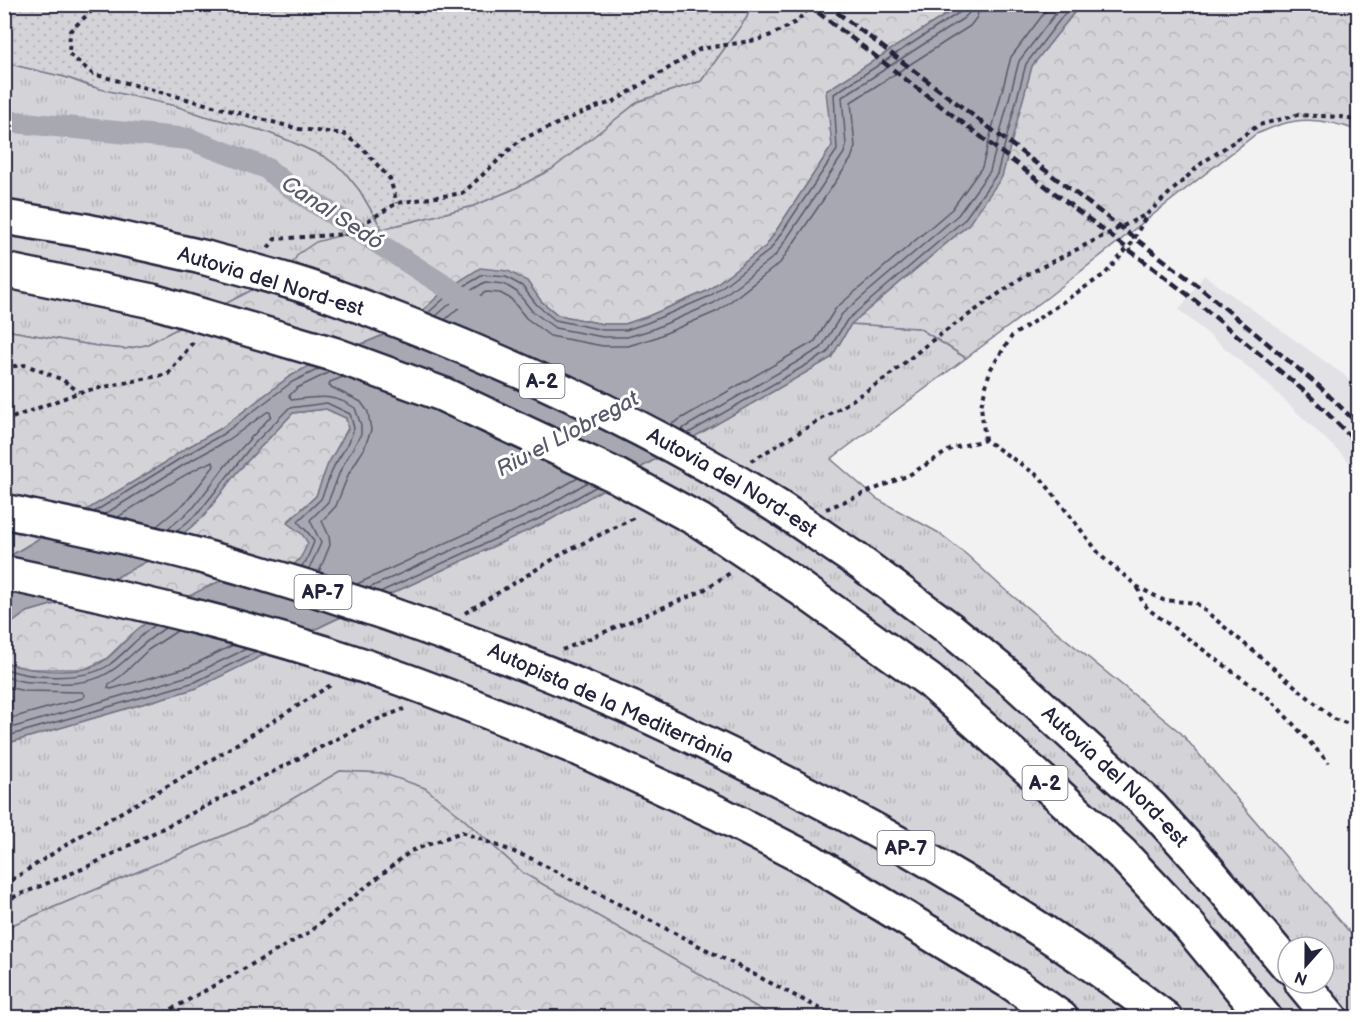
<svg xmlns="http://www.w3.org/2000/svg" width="1363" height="1022" viewBox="0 0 1363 1022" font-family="'Balsamiq Sans',sans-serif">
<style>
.built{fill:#e2e2e6}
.grass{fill:url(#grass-tufts);stroke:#7a7a8a;stroke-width:1.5;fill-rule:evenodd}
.forest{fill:url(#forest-crowns);stroke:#7a7a8a;stroke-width:1.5}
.garden{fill:url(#garden-dots);stroke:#7a7a8a;stroke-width:1.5}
.water{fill:#a8a8b2;stroke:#727282;stroke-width:1.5}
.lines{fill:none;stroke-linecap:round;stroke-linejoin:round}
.shore{stroke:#58586b;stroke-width:1.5}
.canal{stroke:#a8a8b2;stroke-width:22}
.highway-casing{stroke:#22223b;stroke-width:38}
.path{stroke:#22223b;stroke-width:4;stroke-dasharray:4.5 4.5;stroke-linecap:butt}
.highway{stroke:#fff;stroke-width:33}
.rail{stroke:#22223b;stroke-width:4.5;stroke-dasharray:9 4.5;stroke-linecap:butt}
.highway-bridge-casing{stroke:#22223b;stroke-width:38;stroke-linecap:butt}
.highway-bridge{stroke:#fff;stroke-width:33}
.labels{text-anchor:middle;stroke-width:6;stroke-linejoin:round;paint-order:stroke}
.shield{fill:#fff;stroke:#646476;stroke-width:1.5}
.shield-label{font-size:20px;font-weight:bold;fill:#22223b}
.street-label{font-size:21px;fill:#22223b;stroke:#fff}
.water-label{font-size:22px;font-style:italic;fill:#58586b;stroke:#fff}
</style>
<defs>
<pattern id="grass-tufts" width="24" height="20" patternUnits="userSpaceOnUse" patternTransform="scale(1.5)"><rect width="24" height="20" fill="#d3d3d8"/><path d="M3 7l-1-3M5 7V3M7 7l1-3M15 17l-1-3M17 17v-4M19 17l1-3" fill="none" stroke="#b5b5ba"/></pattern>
<pattern id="forest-crowns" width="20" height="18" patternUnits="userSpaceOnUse" patternTransform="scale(1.5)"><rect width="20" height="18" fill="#d3d3d8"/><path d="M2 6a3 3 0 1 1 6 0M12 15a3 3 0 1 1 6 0" fill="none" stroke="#b5b5ba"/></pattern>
<pattern id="garden-dots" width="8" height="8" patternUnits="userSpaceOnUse" patternTransform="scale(1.5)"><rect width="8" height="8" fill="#d3d3d8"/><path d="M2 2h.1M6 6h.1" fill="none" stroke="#b5b5ba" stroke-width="1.8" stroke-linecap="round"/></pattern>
</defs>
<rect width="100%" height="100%" fill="#f2f2f3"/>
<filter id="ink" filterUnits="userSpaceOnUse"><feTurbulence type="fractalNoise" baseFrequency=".0167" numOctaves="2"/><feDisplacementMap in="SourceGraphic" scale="12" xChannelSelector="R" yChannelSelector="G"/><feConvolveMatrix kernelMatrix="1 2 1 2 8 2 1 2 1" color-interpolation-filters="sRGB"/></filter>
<g filter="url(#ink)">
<path class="built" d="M1204,275L1344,375L1358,390V470L1261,378L1179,310Z"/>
<g class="grass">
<path d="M5,63L65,77L89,86L176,106L205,116L264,131L290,141L325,157L344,171L360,191L382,229L338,236L287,272L146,345L125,349L103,347L5,330Z"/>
<path d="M851,324L919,328L966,358L831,459L877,499L939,533L967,555L1004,589L1181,733L1358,942V1017H774L523,873L459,815L403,781L382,773L340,771L246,826L5,928V744L197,688L328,623L548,521L831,358ZM1288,947H1324V983H1288Z"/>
</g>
<g class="forest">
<path d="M751,5H961L827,91L832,146L766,246L707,291L646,317L625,324H603L558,315L541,301L527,281H462L444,291L405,326L307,367L289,377L220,429L183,450L163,464L5,559V330L103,347L125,349L146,345L287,272L298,254L316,242L338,236L360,233L407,223L473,206L514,189L552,168L639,101L701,81L747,17Z"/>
<path d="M1080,5H1358V131C1333,121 1305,116 1279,125C1271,128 1264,131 1256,134L1048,297L966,358L919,328L851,324L968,225L1018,116L1032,66Z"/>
<path d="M326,409L346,418L348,428L328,464L316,496L287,522L303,534L308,543L301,559L292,567L178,603L132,634L106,659L85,669H25L5,662L4,628L27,612L68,600L166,547L204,516L236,473L293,413Z"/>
<path d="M340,771L382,773L425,788L459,815L523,873L774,1017H5V928L246,826Z"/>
</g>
<path class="garden" d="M5,4H751V5L747,17L701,81L639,101L552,169L514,189L473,206L382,229L360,191L344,171L325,157L290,141L264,131L205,116L176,106L100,89L65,77L5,63Z"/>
<path class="water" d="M961,5H1080L1032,66L1002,177L968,225L851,324L831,358L548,521L328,623L197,688L5,744V662C25,671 63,673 85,669C109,664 122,642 139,628C163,611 190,594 218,582C235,575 253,573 271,570C278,569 288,569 293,565C301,560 304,551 308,543L302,534L287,523L316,496L328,464L348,429L346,418L326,409L293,413L236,473L204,516L157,556L79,597L27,612L5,628V559L163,464L183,450L220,429L289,377L307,367L405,326L444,291L480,268L508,271L527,281L541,301L558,315L603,324H625L646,317L707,291L766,246L832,146L826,91Z"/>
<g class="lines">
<g class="shore">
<path d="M428,313L447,296L483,275L506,277L522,286L537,305L555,320L603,330H626L647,323L710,296L770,250L837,150L834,94L960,12L963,4"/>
<path d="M436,316L452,302L485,282L504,284L517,292L532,311L555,328L603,337H627L651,330L714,303L775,256L844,153L846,145L842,97L964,18L969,13L971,4"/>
<path d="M445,320L457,309L486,292L500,293L511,299L526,318L550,336L603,346H628L654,338L718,311L780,263L851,159L855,147L851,102L970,26L977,17L980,4"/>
<path d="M670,425L815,341L836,308L952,209L982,167L1011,57L1051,4"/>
<path d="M680,430L821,348L842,314L958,215L990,171L1019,61L1063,4"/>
<path d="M687,434L827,353L847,320L964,220L997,174L1026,64L1072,4"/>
<path d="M94,512L186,455L223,434L292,382L319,369"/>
<path d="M105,514L190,461L227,441L267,412H270L271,416L226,465L194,507L168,529"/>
<path d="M118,517C134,507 201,462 213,462L214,466L187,501L157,526"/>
<path d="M177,531L199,512L249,449L289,408L327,403L350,414L354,428L349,442L334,466L321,499L298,521C301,527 310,532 314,542L306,561L301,567"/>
<path d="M309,569L321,543L310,520L328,502L341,469L361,434V425L355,408C333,393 317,397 292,400L289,396L297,388L330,372"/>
<path d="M319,572L330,545L329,536L322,521L336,506L349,473L364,449L371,430L368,412L361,402L329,386L330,382L343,377"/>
<path d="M357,584L537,501L578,478"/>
<path d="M369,588L542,509L588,482"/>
<path d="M380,592L545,516L597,486"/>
<path d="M177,631L148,650L121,676L109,684L108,688L111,689L189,667L233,645"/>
<path d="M4,668C29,679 86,681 109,665C125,653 138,637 155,625"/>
<path d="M4,676C20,683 35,682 51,683C116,687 118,659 165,628"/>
<path d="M4,686L24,691L82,692L85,695L83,698L4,720"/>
<path d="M4,730L192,675L246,649"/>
<path d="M4,737L195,682L256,652"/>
</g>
<path class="canal" d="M4,121L189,139L266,168L287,185L473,304"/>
<g class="highway-casing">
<g id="highway">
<path d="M4,217L87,231L202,257"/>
<path d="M4,270L152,301"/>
<path id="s1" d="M858,561L950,629L1016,683L1152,808L1201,862L1288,966"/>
<path d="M793,583L930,681L1058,795L1122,854L1184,920L1265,1018"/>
<path d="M631,708C818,794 1001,892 1165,1018"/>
<path d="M582,750L720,814L811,861L1015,985L1061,1018"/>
<path d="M1302,983L1331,1018"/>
</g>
</g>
<g class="path">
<path d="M99,4L70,31L69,54L93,74L299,129L344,134L362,148L390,179L397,203"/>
<path d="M268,248L275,239L346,234L397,203L463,193L520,140L596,107L613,102L700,49L757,40L771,35L796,22L813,4"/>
<path d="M4,367L26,365L63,380L79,392"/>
<path d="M4,421L80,392L168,374L194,341"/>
<path d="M985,440L981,406L990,370L1012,336L1105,274L1132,243L1147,214"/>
<path d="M751,461L840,408L886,378L930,342L1024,276L1147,214L1202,163L1259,125L1297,115L1341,117L1358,121"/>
<path d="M826,509L909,475L953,448L985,440L1040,477L1101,556L1138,587L1163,600L1196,603L1334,719L1352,725H1358"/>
<path d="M1138,588L1141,599L1148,609L1270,699L1329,763"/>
<path d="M465,613L565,552L636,517"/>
<path d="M562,650L702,591L730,573"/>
<path d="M4,885L80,836L195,770L334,683"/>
<path d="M4,901L87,867L368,723L404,709"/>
<path d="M156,1018L308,933L411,851L462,832L530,858L838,1018"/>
</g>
<use href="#highway" class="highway"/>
<g class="rail">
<path d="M807,4L1187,294L1309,395L1358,444"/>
<path d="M826,4L1198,286L1319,386L1358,424"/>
</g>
<g class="highway-bridge-casing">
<g id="highway-bridge">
<path id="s2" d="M202,257C238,267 275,276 311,288C469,344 624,413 767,500C798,519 827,541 858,561"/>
<path d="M152,301L333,354L442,394L617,476L700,521L793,583"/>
<path d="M4,511C72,526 141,539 208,558C353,598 493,648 631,708"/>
<path d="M4,573C136,601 269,631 396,677C459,699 520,725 582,750"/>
</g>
</g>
<use href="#highway-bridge" class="highway-bridge"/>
</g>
</g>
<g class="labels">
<g class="shield">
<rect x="519.5" y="364" width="45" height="34" rx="4.5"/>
<rect x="294.5" y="575" width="57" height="34" rx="4.5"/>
<rect x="1022.5" y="766" width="45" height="34" rx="4.5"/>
<rect x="877.5" y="831" width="57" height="34" rx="4.5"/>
</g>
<g class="shield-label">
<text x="542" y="388">A-2</text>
<text x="323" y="599">AP-7</text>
<text x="1045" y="790">A-2</text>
<text x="906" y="855">AP-7</text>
</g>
<g class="street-label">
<text transform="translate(271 281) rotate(17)" y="7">Autovia del Nord-est</text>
<text dy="7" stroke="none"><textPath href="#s2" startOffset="578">Autovia del Nord-est</textPath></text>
<text transform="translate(611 703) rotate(24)" y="7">Autopista de la Mediterrània</text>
<text dy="7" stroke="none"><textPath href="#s1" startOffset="336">Autovia del Nord-est</textPath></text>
</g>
<g class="water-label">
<text transform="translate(333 212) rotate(33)" y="8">Canal Sedó</text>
<text transform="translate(567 433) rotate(-28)" y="8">Riu el Llobregat</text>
</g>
</g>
<rect width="1363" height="1022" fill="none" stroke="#fff" stroke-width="24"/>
<rect x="12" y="12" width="1339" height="998" fill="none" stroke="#22223b" stroke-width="2" filter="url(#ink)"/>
<g transform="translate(1306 965) rotate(201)"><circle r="28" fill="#ffffff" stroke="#a7a7b1" stroke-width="1.5"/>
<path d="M0-4.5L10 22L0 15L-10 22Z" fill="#22223b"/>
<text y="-9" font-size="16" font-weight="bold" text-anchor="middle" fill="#22223b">N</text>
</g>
</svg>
